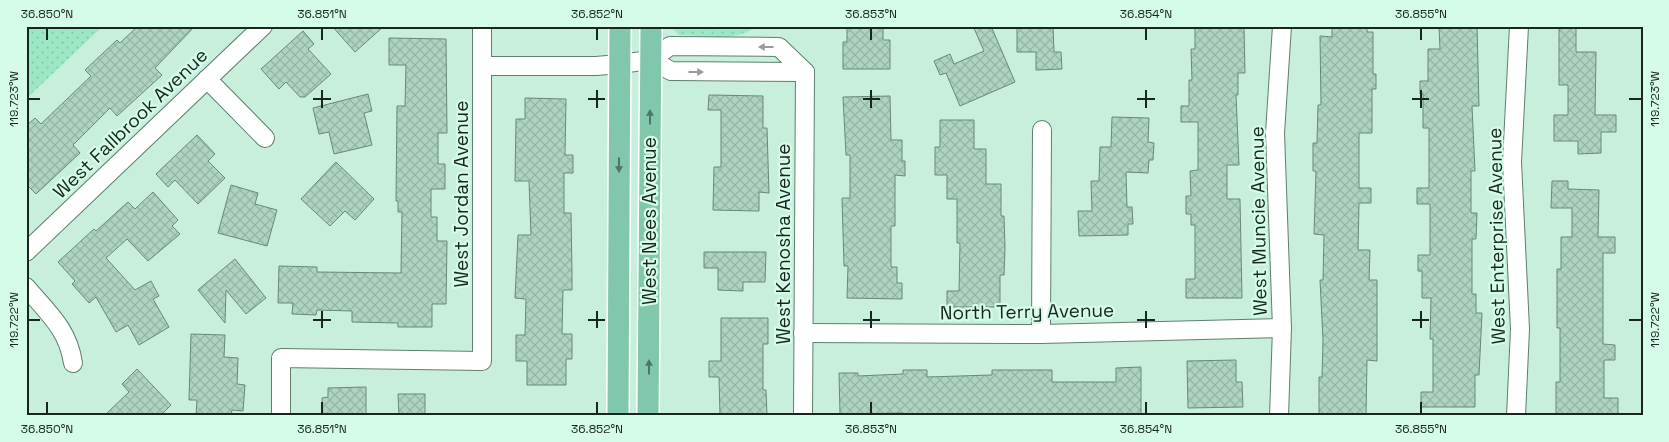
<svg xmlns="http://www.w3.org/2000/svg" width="1669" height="442" viewBox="0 0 1669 442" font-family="'Space Grotesk',sans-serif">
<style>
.grass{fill:url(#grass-dots)}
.building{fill:url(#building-cross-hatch);stroke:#668a78}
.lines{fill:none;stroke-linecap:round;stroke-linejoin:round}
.minor-casing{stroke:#5c806e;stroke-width:20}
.major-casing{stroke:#fff;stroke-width:24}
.minor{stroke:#fff;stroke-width:18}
.major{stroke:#81c7ac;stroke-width:21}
.oneway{fill:#979d9a}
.oneway2{fill:#4c7666}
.ticks{fill:none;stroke:#18261f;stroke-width:2}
.labels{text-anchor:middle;stroke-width:4.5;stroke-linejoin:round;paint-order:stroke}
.street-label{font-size:19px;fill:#18261f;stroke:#d5fce8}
.neatline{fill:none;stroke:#18261f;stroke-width:2}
.ticks-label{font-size:12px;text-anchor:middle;fill:#18261f}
</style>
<defs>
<pattern id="grass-dots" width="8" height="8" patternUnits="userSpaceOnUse" patternTransform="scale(1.25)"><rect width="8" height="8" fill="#9de8c4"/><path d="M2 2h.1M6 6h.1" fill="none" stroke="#86c7a8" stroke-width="1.8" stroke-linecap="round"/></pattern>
<pattern id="building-cross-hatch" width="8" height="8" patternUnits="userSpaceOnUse" patternTransform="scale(1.25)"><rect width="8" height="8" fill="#aed4c1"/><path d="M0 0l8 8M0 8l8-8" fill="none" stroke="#95b6a5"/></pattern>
</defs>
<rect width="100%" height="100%" fill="#c8efdb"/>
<g class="grass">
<path d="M26,26H103L26,99Z"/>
<path d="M671,26H756C737,43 703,35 679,35Z"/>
</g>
<g class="building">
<path d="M138,26H195L155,68L162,75L117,116L110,108L73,145L80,153L36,194L26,184V126L35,118L41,124L91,76L85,70L117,40L120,43Z"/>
<path d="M332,26H384L355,52Z"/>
<path d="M847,26H883V40H890V69H843V42H847Z"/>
<path d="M973,26H991L1015,82L960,106L946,73L940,75L934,61L950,54L954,64L984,51Z"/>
<path d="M1017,26H1053L1054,52H1061L1062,69L1036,70V52H1017Z"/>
<path d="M1195,26H1244L1245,73H1238V95H1236L1239,165H1227V199H1240L1242,298H1186V279H1195V225H1191V214H1186V196H1191L1190,171L1198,170V122H1181V106H1189V80H1192L1191,49H1195Z"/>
<path d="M1332,26H1367V32H1373V74H1376V89H1372V133H1359V188H1371V203H1359L1358,250H1370L1369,280H1377V361L1367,360L1366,416H1319V377H1322L1323,340L1320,280H1323L1324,235L1314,234L1316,171H1313V143H1317L1318,105H1321L1320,36L1332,37Z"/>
<path d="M1439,26H1477L1479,106H1472L1475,171H1471V213H1477L1476,239H1472V294H1476V313H1482L1479,375H1475V407H1421V392H1433V339H1430L1431,298H1422V271H1418V255H1430V204H1417V188H1429V128H1423V94H1420V81H1428V49H1440Z"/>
<path d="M1559,26H1576V52H1596L1595,115H1616V132H1601V153L1578,154V141H1554V115H1568V85H1559Z"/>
<path d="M303,31L314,44L308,49L331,74L305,97H300L286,82L279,89L261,69Z"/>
<path d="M389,38L446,39L447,133H438V164H445V189H431V217H437V241H447L446,304H432V327H398V323L352,322V311L317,310L316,315L292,314L293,303H278L279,266L317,267V272L401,273L402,212H398V201H396L397,106H405L406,65H389Z"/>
<path d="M368,94L372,111L364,113L372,145L334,154L329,132L319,134L313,108Z"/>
<path d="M709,95L763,96V128H767L769,193L759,192V211L713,210L714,167H721V110H708Z"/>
<path d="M890,96L891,140H902V161H905V176L895,175V226H891V267H897V283H902V299L847,298L848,266H844L842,198H850V155H846L843,97Z"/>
<path d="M525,98L566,99L565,155H573V173H564V213H571L572,274V290H563L562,334H572V359H566V385H527V361H516V335H525L526,299L515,298L518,235H531L529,181H515L516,119H525Z"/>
<path d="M1112,117L1149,118L1148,142L1154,143L1153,160H1149L1148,173L1126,172L1127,207H1132L1133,224H1128V235L1079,236L1078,211H1092L1091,181H1099L1100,147H1111Z"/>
<path d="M940,120H974V149H986V184H1001V216H1004L1005,248L1004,275H1000V307H947V291H959L960,243H957V199H947V175H935V147H940Z"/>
<path d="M197,135L215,154L208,161L225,178L198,204L175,180L168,187L156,174Z"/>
<path d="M336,162L374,199L355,220L345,211L330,226L301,199Z"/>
<path d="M1552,181H1568V189L1599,190L1598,237H1615V253H1603V344L1615,345V360H1604V398H1618V415H1556V382H1560V328H1557V269H1561V237H1572V208H1551Z"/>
<path d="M231,185L258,193L255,204L277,210L267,246L218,233Z"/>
<path d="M153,192L178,220L172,226L180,234L148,261L127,239L106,258L135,290L151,281L159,296L153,299L169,327L139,345L128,325L116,332L96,297L89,303L72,284L75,281L58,262L94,229L96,231L128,202L135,209Z"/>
<path d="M704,252H766L765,282H743V291L718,290V268H704Z"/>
<path d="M235,259L266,298L246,314L226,290L225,323L198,290Z"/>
<path d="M721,318H768V344H763V390H766L767,416H720L719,377H709V361H721Z"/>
<path d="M191,334L225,335L224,357L238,358L237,384L245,385L243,411L232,410L231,416H196L197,400H189Z"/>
<path d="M1236,360V382H1242L1243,407L1188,408L1187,361Z"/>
<path d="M1141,367V416H903V413L840,414L839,373H858V376L903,374V370H927V377L992,375V370H1052V382H1116V368Z"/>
<path d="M137,369L171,405L160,416H104L129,392L122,384Z"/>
<path d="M366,387V416H323L322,398L328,397V388Z"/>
<path d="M398,394H425V416H399Z"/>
</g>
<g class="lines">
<g class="minor-casing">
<g id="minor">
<path d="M651,60L671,71L805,72"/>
<path d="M482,66H596L619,64L651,60L670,46L779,47L805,72"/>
<path d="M207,79L265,138"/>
<path d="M26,252L263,26"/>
<path d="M26,287C48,313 68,329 73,363"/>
<path d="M803,333L1041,334L1282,328"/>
<path d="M1041,334L1042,130"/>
<path d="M281,416V358L482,361V26"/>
<path d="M803,416L805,72"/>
<path d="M1279,416L1282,328L1275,133L1282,26"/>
<path d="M1516,416L1520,329L1512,162L1519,26"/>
</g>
</g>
<g class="major-casing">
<g id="major">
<path d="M618,416L620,26"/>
<path d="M648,416L651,26"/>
</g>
</g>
<use href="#minor" class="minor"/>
<use href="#major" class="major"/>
</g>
<defs><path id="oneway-solid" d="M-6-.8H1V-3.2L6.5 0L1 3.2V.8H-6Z" transform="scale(1.25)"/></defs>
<g class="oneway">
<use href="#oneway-solid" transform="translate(766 47) rotate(-180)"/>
<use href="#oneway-solid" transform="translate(696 72)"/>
</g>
<g class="oneway2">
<use href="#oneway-solid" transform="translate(650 117) rotate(-90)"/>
<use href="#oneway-solid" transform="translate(619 165) rotate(90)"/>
<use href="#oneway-solid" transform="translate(649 367) rotate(-90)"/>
</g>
<path class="ticks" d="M47,28V40M322,28V40M597,28V40M871,28V40M1146,28V40M1421,28V40M322,90V108M597,90V108M871,90V108M1146,90V108M1421,90V108M28,99H40M313,99H331M588,99H605M863,99H880M1137,99H1155M1412,99H1429M1629,99H1642M322,311V328M597,311V328M871,311V328M1146,311V328M1421,311V328M28,320H40M313,320H331M588,320H605M863,320H880M1137,320H1155M1412,320H1429M1629,320H1642M47,402V414M322,402V414M597,402V414M871,402V414M1146,402V414M1421,402V414"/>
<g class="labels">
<g class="street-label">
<text transform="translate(130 123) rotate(-44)" y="7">West Fallbrook Avenue</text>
<text transform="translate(461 194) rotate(-90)" y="7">West Jordan Avenue</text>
<text transform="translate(649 221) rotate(-90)" y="7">West Nees Avenue</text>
<text transform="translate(1258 221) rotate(-91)" y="7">West Muncie Avenue</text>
<text transform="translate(1496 236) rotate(-91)" y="7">West Enterprise Avenue</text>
<text transform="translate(783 244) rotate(-90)" y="7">West Kenosha Avenue</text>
<text transform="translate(1027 311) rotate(-1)" y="7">North Terry Avenue</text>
</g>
</g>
<rect width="1669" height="442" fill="none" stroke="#d5fce8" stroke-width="55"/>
<rect x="28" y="28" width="1614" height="386" class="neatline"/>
<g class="ticks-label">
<text x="47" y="18">36.850°N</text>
<text x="322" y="18">36.851°N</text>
<text x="597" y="18">36.852°N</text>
<text x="871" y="18">36.853°N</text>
<text x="1146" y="18">36.854°N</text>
<text x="1421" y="18">36.855°N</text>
<text transform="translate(1655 99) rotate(-90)" y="4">119.723°W</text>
<text transform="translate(14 99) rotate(-90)" y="4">119.723°W</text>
<text transform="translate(1655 320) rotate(-90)" y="4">119.722°W</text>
<text transform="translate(14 320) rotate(-90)" y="4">119.722°W</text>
<text x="47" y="433">36.850°N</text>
<text x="322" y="433">36.851°N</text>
<text x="597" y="433">36.852°N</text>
<text x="871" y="433">36.853°N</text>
<text x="1146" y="433">36.854°N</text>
<text x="1421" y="433">36.855°N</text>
</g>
</svg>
